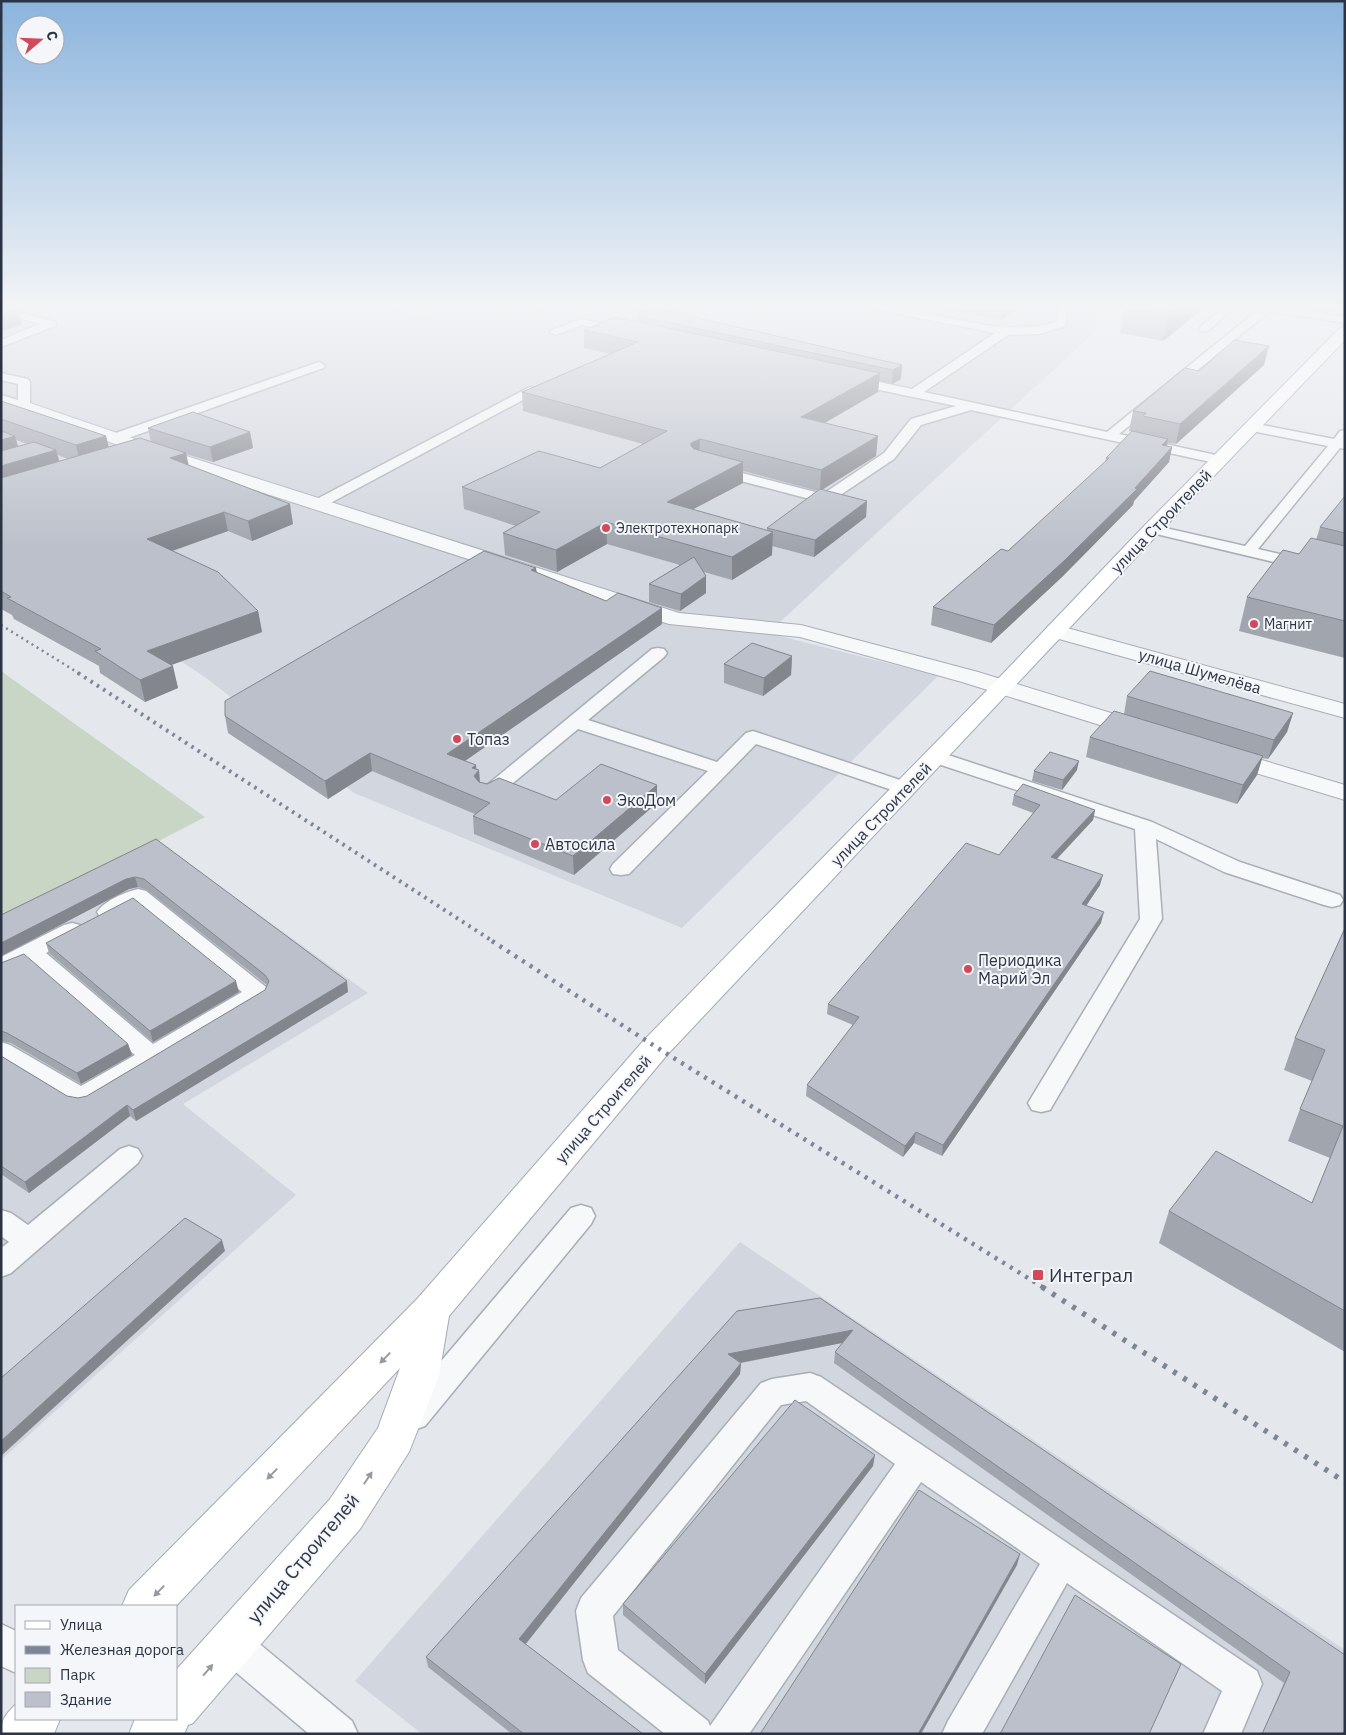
<svg xmlns="http://www.w3.org/2000/svg" width="1346" height="1735" viewBox="0 0 1346 1735" font-family="'IBM Plex Sans',sans-serif">
<style>
.built{fill:#d2d6de}
.green{fill:#c9d6c5}
.lines{fill:none;stroke-linecap:round;stroke-linejoin:round}
.lane-casing{stroke:#a9aeb7;stroke-width:3}
.street-casing{stroke:#a9aeb7;stroke-width:2}
.primary-casing{stroke:#a3abb8;stroke-width:2}
.lane{fill:#f7f8fa;fill-rule:evenodd}
.street{fill:#f7f8fa;fill-rule:evenodd}
.primary{fill:#fff;fill-rule:evenodd}
.rail-far4{stroke:#7d8696;stroke-width:2;stroke-dasharray:1 2.5;stroke-linecap:butt}
.rail-far3{stroke:#7d8696;stroke-width:2.5;stroke-dasharray:2 4;stroke-linecap:butt}
.rail-far2{stroke:#7d8696;stroke-width:4;stroke-dasharray:2.5 5;stroke-linecap:butt}
.rail-far1{stroke:#7d8696;stroke-width:4.5;stroke-dasharray:3 6;stroke-linecap:butt}
.rail{stroke:#7d8696;stroke-width:5.5;stroke-dasharray:4 8;stroke-linecap:butt}
.wall{fill:#a1a5ae;fill-rule:evenodd}
.shaded-wall{fill:#83868d}
.building{fill:#bbc0ca;stroke:#83868d}
.oneway{fill:#959aa2}
.poi-dot{fill:#d1495b;stroke:#f4f6f9;stroke-width:2}
.labels{text-anchor:middle;stroke-width:4;stroke-linejoin:round;paint-order:stroke}
.far-poi-label{font-size:14px;fill:#2b3445;stroke:#f4f6f9;text-anchor:start}
.street-label{font-size:16px;fill:#2b3445;stroke:#f4f6f9}
.poi-label{font-size:16px;fill:#2b3445;stroke:#f4f6f9;text-anchor:start}
.near-poi-label{font-size:19px;fill:#2b3445;stroke:#f4f6f9;text-anchor:start}
.near-street-label{font-size:19px;fill:#2b3445;stroke:#f4f6f9}
</style>
<rect width="100%" height="100%" fill="#e4e7ec"/>
<g class="built">
<path d="M1,305H1095L1097,330L768,633L938,676L682,928L354,793L205,677L1,545Z"/>
<path d="M158,842L368,993L183,1104L296,1195L1,1460V923Z"/>
<path d="M740,1242L1345,1650V1734H422L355,1681Z"/>
</g>
<path class="green" d="M1,671L205,817L1,923Z"/>
<g class="lines">
<g class="lane-casing">
<g id="lane">
<path d="M529,305H545L546,307L541,310Z"/>
<path d="M670,305H684L644,325H636L635,323Z"/>
<path d="M864,305C928,305 993,341 1057,322L1058,309L1048,305H1067L1066,326L1039,334L1008,335L924,392L1107,432L1264,305H1276L1345,317V323L1270,311L1119,434L1225,457L1227,460L1220,464L971,410L921,425L894,459L830,502L825,503L710,473L708,470L715,466L823,494L884,453L911,419L956,406L851,384L845,380L851,376L912,389L995,333L869,308Z"/>
<path d="M1226,305H1238L1208,331H1200L1199,329L1200,327Z"/>
<path d="M1,307L55,322L56,324L55,326L1,347V340L40,324L1,313Z"/>
<path d="M581,319L627,329L628,331L623,334L582,325L556,335L550,332L552,330Z"/>
<path d="M319,362L323,364L325,366L323,368L120,441L115,442L108,438L110,435Z"/>
<path d="M1,373L28,379L30,382V406L28,409L24,410L1,403V395L18,400V384L1,380Z"/>
<path d="M530,387L536,391L534,394L323,507H313L311,504L313,501Z"/>
<path d="M1252,423L1334,439L1340,431L1345,430V449L1340,448L1258,549L1345,569V579L1152,533L1147,532L1145,529L1147,526L1152,525L1245,546L1328,446L1247,430L1246,427Z"/>
<path d="M658,648L664,649L667,653L664,657L588,720L717,762L746,733L753,731L912,784L915,788L912,792L905,794L898,792L756,744L629,874L621,875L613,874L610,869L613,864L708,771L578,729L495,798L488,800L481,798L478,794L481,790L652,649Z"/>
<path d="M936,751L1152,822L1240,862L1340,895L1343,900L1340,905L1332,907L1324,905L1224,872L1156,839L1162,919L1050,1110L1041,1112L1032,1110L1028,1103L1140,919L1135,829L929,761L926,757L929,753Z"/>
<path d="M138,889L146,891L266,987L270,993L266,999L90,1105L81,1107L72,1105L1,1062V1042L10,1045L81,1086L135,1055L28,962L1,975V957L64,925L72,923L80,925L83,930L80,935L46,953L153,1044L242,992L136,906L116,917L108,919L100,917L97,912C104,901 125,892 138,889Z"/>
<path d="M129,1146L138,1149L142,1156L138,1163L11,1273L1,1277V1248L9,1242L1,1236V1210L11,1213L28,1225L120,1149Z"/>
<path d="M581,1205L591,1208L595,1216L591,1224L425,1426L414,1430L403,1426L398,1416L403,1406L571,1208Z"/>
<path d="M810,1373L821,1377L1257,1671L1262,1684L1241,1734H1203L1222,1691L1067,1583L982,1734H942L948,1721L1040,1564L921,1482L749,1734H665L588,1673L583,1660L576,1611L581,1598L761,1383L772,1379ZM806,1401L895,1464L710,1726L708,1721L618,1650L613,1616L781,1405Z"/>
<path d="M1,1624L16,1631V1673L1,1666Z"/>
<path d="M231,1626L244,1631L352,1721L358,1734H309L218,1657L213,1644L218,1631Z"/>
</g>
</g>
<g class="street-casing">
<g id="street">
<path d="M24,401L152,445L679,613L801,625L978,672L1150,725L1153,730L1150,735L1141,737L1132,735L962,682L800,637L669,624L140,453L18,409L16,406L18,403Z"/>
<path d="M1056,625L1345,704V718L1048,636L1045,631L1048,626Z"/>
<path d="M1225,749L1345,785V800L1216,761L1213,756L1216,751Z"/>
</g>
</g>
<g class="primary-casing">
<g id="primary">
<path d="M1345,327V340L1159,533L667,1055L449,1316L439,1376L409,1452L360,1529L193,1723L188,1725L184,1734H129L135,1719H176V1670L330,1499L378,1428L400,1368L176,1606H122L129,1590L417,1299L645,1039L995,682L1145,525L1340,328Z"/>
<path d="M16,1704V1719H60L54,1734H1C1,1719 6,1714 16,1704Z"/>
</g>
</g>
<use href="#lane" class="lane"/>
<use href="#street" class="street"/>
<use href="#primary" class="primary"/>
<path class="rail-far4" d="M366,305L433,320"/>
<path class="rail-far3" d="M1,625L80,674"/>
<path class="rail-far2" d="M78,673L494,942"/>
<path class="rail-far1" d="M492,941L656,1047L1044,1288"/>
<path class="rail" d="M1042,1287L1345,1482"/>
</g>
<g class="wall">
<path d="M609,305H666L657,309L902,365L901,379L892,384L879,381L878,392L825,423L876,456L822,490L867,501L866,517L814,557L772,546V555L732,580L704,572L706,593L680,611L649,602V584L680,565L607,544L557,572L505,555L503,533L516,526L464,509L462,487L600,468L643,444L523,411L522,392L611,354L584,348V330L639,322L638,316L645,313ZM743,471L818,491L767,528V531L693,509L743,483Z"/>
<path d="M919,305H1025L1001,320Z"/>
<path d="M1128,305H1208L1163,341L1120,333L1124,308Z"/>
<path d="M1289,305H1338L1332,312Z"/>
<path d="M1264,365L1176,444L1168,443L1167,446L1172,447L1169,462L1134,501L1133,505L1062,577L991,643L931,625L933,607L1008,551L1105,462L1106,458L1132,432L1129,431L1133,411L1199,371Z"/>
<path d="M1,401L106,436L109,447L151,442L148,428L250,432L253,448L213,462L186,454L188,466L293,524L252,541L228,531L173,551L258,611L262,632L171,665L178,688L145,702L100,673L99,666L14,619L12,615L1,609ZM16,440L27,444L18,446ZM58,455L68,459L59,461Z"/>
<path d="M1345,496V658L1239,631L1247,597L1316,540L1320,527Z"/>
<path d="M536,568L537,573L606,601L662,608V624L465,761L476,765V769L479,770L480,782L556,800L657,785V803L574,875L474,834L473,816L475,814L372,771L328,799L228,733L225,716Z"/>
<path d="M792,656L791,675L763,696L724,683V664Z"/>
<path d="M1127,696L1293,713L1287,732L1268,759L1262,758L1257,775L1237,804L1086,757L1090,737L1124,714Z"/>
<path d="M1077,770L1062,790L1032,781L1034,771Z"/>
<path d="M1014,795L1095,810L1093,820L1057,859L1100,885L1086,906L1101,923L942,1156L914,1143L903,1157L806,1096L807,1085L853,1025L827,1014L828,1004L999,855L1033,813L1012,805Z"/>
<path d="M156,839L348,992L136,1121L130,1116L29,1193L1,1174V1056L67,1096L78,1098L87,1096L265,990L267,985L147,890L138,887L129,889L1,956V915Z"/>
<path d="M1345,928V1352L1159,1243L1169,1211L1312,1203L1330,1158L1288,1141L1300,1109L1312,1081L1284,1070L1295,1038Z"/>
<path d="M46,943L239,992L153,1042L49,953Z"/>
<path d="M1,963L128,1044L132,1055L81,1084L11,1043L1,1041Z"/>
<path d="M820,1298L1345,1655L1343,1734H1262L1284,1683L834,1363L835,1352L842,1343L741,1363L740,1374L525,1644L643,1734H512L428,1667L426,1657L737,1311Z"/>
<path d="M873,1466L705,1684L623,1615V1604Z"/>
</g>
<g class="shaded-wall">
<path d="M646,305H666L647,313Z"/>
<path d="M1003,305H1025L1001,320Z"/>
<path d="M1182,305H1208L1163,341L1168,315Z"/>
<path d="M1334,305H1338L1332,312Z"/>
<path d="M18,310L22,325L1,331V314Z"/>
<path d="M1269,346L1264,365L1176,444L1180,424Z"/>
<path d="M902,365L901,379L892,384L893,370Z"/>
<path d="M880,373L878,392L800,437L801,417Z"/>
<path d="M250,432L253,448L213,462L210,447Z"/>
<path d="M15,436L20,454L1,460V440Z"/>
<path d="M106,436L110,454L80,463L76,445Z"/>
<path d="M878,436L876,456L820,491L821,470Z"/>
<path d="M700,439L699,459L691,446V443Z"/>
<path d="M1168,439L1165,454L1162,445Z"/>
<path d="M1172,447L1169,462L1134,501L1133,505L1062,577L991,643L994,625L1135,488Z"/>
<path d="M56,450L61,469L1,486V466Z"/>
<path d="M186,453L190,471L170,458Z"/>
<path d="M743,462V483L667,523V502Z"/>
<path d="M867,501L866,517L814,557L815,540Z"/>
<path d="M290,504L293,524L252,541L248,521Z"/>
<path d="M224,512L228,531L151,558L147,539Z"/>
<path d="M606,522L607,544L557,572L556,550Z"/>
<path d="M773,532L772,555L732,580V557Z"/>
<path d="M536,568L537,583L531,570Z"/>
<path d="M706,576V593L680,611L681,594Z"/>
<path d="M662,608V624L449,772L447,754Z"/>
<path d="M258,611L262,632L152,672L147,651Z"/>
<path d="M792,656L791,675L763,696L764,678Z"/>
<path d="M173,666L178,688L145,702L140,680Z"/>
<path d="M1293,713L1287,732L1268,759L1274,740Z"/>
<path d="M370,753L372,771L328,799L325,781Z"/>
<path d="M1263,756L1257,775L1237,804L1243,785Z"/>
<path d="M1079,761L1077,770L1062,790L1063,780Z"/>
<path d="M476,765L477,773L479,770L480,788L476,794L472,768Z"/>
<path d="M657,785V803L574,875L573,856Z"/>
<path d="M1095,810L1093,820L1049,867L1051,857Z"/>
<path d="M1103,875L1100,885L1080,915L1082,904Z"/>
<path d="M135,877L138,887L129,889L1,956V943L126,879Z"/>
<path d="M1104,912L1101,923L942,1156L943,1145Z"/>
<path d="M236,981L239,992L153,1042L150,1031Z"/>
<path d="M347,981L348,992L136,1121L133,1110Z"/>
<path d="M128,1044L132,1055L81,1084L77,1073Z"/>
<path d="M127,1105L130,1116L29,1193L25,1182Z"/>
<path d="M916,1132L914,1143L903,1157L905,1146Z"/>
<path d="M222,1240L225,1251L1,1456V1441Z"/>
<path d="M853,1330L852,1341L728,1365V1354Z"/>
<path d="M741,1363L740,1374L521,1650L519,1639Z"/>
<path d="M875,1455L873,1466L705,1684V1674Z"/>
<path d="M1020,1554L1017,1565L921,1734H918Z"/>
</g>
<g class="building">
<path d="M1,305H3L18,310L1,314Z"/>
<path d="M1128,305H1182L1168,315L1124,308Z"/>
<path d="M655,308L902,365L893,370L638,316Z"/>
<path d="M615,317L880,373L801,417L878,436L821,470L700,439L691,443V446L694,449L743,462L667,502L773,532L732,557L606,522L556,550L503,533L540,512L462,487L539,451L600,468L667,431L522,392L638,342L584,330Z"/>
<path d="M1234,340L1269,346L1180,424L1143,416L1146,413L1133,411L1185,368L1199,371Z"/>
<path d="M1,401L106,436L76,445L1,419Z"/>
<path d="M193,412L250,432L210,447L148,428Z"/>
<path d="M1,431L15,436L1,440Z"/>
<path d="M1132,431L1168,439L1162,445L1172,447L1135,488L1137,489L1065,560L994,625L933,607L1001,549L1008,551L1109,458H1106Z"/>
<path d="M140,438L186,453L170,458L290,504L248,521L224,512L147,539L218,572L258,611L147,651L173,666L140,680L95,651L101,649L7,598L11,597L1,591V478Z"/>
<path d="M34,442L56,450L1,466V451Z"/>
<path d="M820,489L867,501L815,540L767,528Z"/>
<path d="M1345,496V533L1320,527Z"/>
<path d="M1311,538L1345,546V621L1247,597L1283,550L1299,554Z"/>
<path d="M484,551L536,568L531,570L606,601L618,593L662,608L447,754L476,765L472,768L479,770L474,776L479,782L487,784L499,778L556,800L601,764L657,785L573,856L473,816L490,803L370,753L325,781L225,716V701Z"/>
<path d="M694,557L706,576L681,594L649,584Z"/>
<path d="M752,643L792,656L764,678L724,664Z"/>
<path d="M1150,671L1293,713L1274,740L1127,696Z"/>
<path d="M1114,711L1263,756L1243,785L1090,737Z"/>
<path d="M1050,752L1079,761L1063,780L1034,771Z"/>
<path d="M1023,784L1095,810L1051,857L1103,875L1082,904L1104,912L943,1145L916,1132L905,1146L807,1085L859,1017L828,1004L966,843L999,855L1040,805L1014,795Z"/>
<path d="M156,839L347,981L133,1110L127,1105L25,1182L1,1166V1056L67,1096L78,1098L87,1096L265,990L269,981L265,975L144,879L135,877L126,879L1,943V915Z"/>
<path d="M133,898L236,981L150,1031L46,943Z"/>
<path d="M1345,928V1311L1169,1211L1216,1151L1312,1203L1343,1126L1300,1109L1325,1050L1295,1038Z"/>
<path d="M24,954L128,1044L77,1073L7,1033L1,1031V963Z"/>
<path d="M185,1218L222,1240L1,1441V1378Z"/>
<path d="M820,1298L1345,1655V1729L1343,1734H1262L1290,1672L835,1352L853,1330L728,1354L741,1363L519,1639L643,1734H524L426,1657L737,1311Z"/>
<path d="M795,1400L875,1455L705,1674L623,1604Z"/>
<path d="M919,1490L1020,1554L918,1734H760Z"/>
<path d="M1075,1595L1181,1664L1149,1734H1000Z"/>
</g>
<defs><path id="oneway-solid" d="M-6-.8H1V-3.2L6.5 0L1 3.2V.8H-6Z" transform="scale(1.25)"/></defs>
<g class="oneway">
<use href="#oneway-solid" transform="translate(385 1358) rotate(134)"/>
<use href="#oneway-solid" transform="translate(272 1474) rotate(134)"/>
<use href="#oneway-solid" transform="translate(368 1478) rotate(-56)"/>
<use href="#oneway-solid" transform="translate(159 1591) rotate(134)"/>
<use href="#oneway-solid" transform="translate(208 1670) rotate(-49)"/>
</g>
<linearGradient id="sky" x2="0" y2="1"><stop stop-color="#8bb4dd"/><stop offset="0.56" stop-color="#f3f4f6"/><stop offset="1" stop-color="#f3f4f6" stop-opacity="0"/></linearGradient>
<rect width="1346" height="548" fill="url(#sky)"/>
<g class="poi-dot">
<circle cx="606" cy="528" r="5"/>
<circle cx="1254" cy="624" r="5"/>
<circle cx="457" cy="739" r="5"/>
<circle cx="607" cy="800" r="5"/>
<circle cx="535" cy="844" r="5"/>
<circle cx="968" cy="969" r="5"/>
<rect x="1032" y="1269" width="12" height="12" rx="2.5"/>
</g>
<g class="labels">
<g class="far-poi-label">
<text x="616" y="533">Электротехнопарк</text>
<text x="1264" y="629">Магнит</text>
</g>
<g class="street-label">
<text transform="translate(1161 521) rotate(-46)" y="6">улица Строителей</text>
<text transform="translate(1200 671) rotate(16)" y="6">улица Шумелёва</text>
<text transform="translate(881 814) rotate(-46)" y="6">улица Строителей</text>
<text transform="translate(603 1109) rotate(-49)" y="6">улица Строителей</text>
</g>
<g class="poi-label">
<text x="467" y="745">Топаз</text>
<text x="617" y="806">ЭкоДом</text>
<text x="545" y="850">Автосила</text>
<text x="978" y="966">Периодика<tspan x="978" dy="18">Марий Эл</tspan></text>
</g>
<g class="near-poi-label">
<text x="1049" y="1282">Интеграл</text>
</g>
<g class="near-street-label">
<text transform="translate(303 1558) rotate(-50)" y="7">улица Строителей</text>
</g>
</g>
<rect width="1346" height="1735" fill="none" stroke="#2b3445" stroke-width="5"/>
<rect x="15" y="1605" width="162" height="115" fill="#f4f6f9" stroke="#a4a8b1"/>
<rect x="25" y="1621" width="25" height="8" fill="#ffffff" stroke="#a4a8b1"/>
<text x="60" y="1630" font-size="15" fill="#2b3445">Улица</text>
<rect x="25" y="1646" width="25" height="8" fill="#7d8696" stroke="#a4a8b1"/>
<text x="60" y="1655" font-size="15" fill="#2b3445">Железная дорога</text>
<rect x="25" y="1668" width="25" height="15" fill="#c9d6c5" stroke="#a4a8b1"/>
<text x="60" y="1680" font-size="15" fill="#2b3445">Парк</text>
<rect x="25" y="1692" width="25" height="15" fill="#bbc0ca" stroke="#a4a8b1"/>
<text x="60" y="1705" font-size="15" fill="#2b3445">Здание</text>
<g transform="translate(40 40) rotate(71)"><circle r="24" fill="#f4f6f9" stroke="#a4a8b1"/>
<path d="M0-4L9 19L0 12L-9 19Z" fill="#d1495b"/>
<text y="-8" font-size="14" font-weight="bold" text-anchor="middle" fill="#2b3445">С</text>
</g>
</svg>
